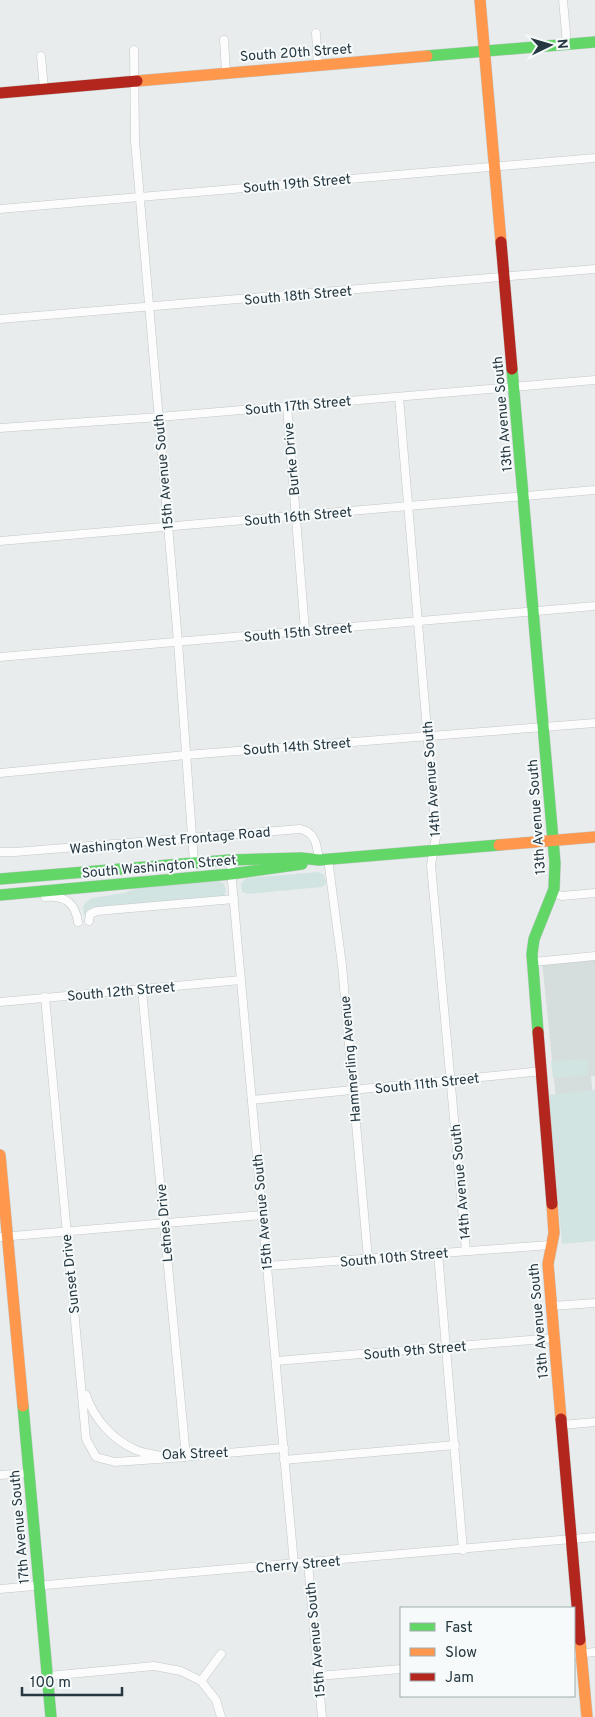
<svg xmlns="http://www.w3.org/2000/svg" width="595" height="1717" viewBox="0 0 595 1717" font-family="Overpass,sans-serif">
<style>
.built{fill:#d6dddd}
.green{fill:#d1e4e2}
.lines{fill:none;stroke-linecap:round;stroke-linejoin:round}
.street-casing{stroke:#c3c7c8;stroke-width:9}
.fast-casing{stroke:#c5cacb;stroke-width:12}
.slow-casing{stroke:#c5cacb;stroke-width:12}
.jam-casing{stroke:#c5cacb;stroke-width:12}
.street{stroke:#fcfcfc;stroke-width:8}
.fast{stroke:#63d668;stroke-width:11}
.slow{stroke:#ff974d;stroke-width:11}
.jam{stroke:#b3261e;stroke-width:11}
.labels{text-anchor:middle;stroke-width:4;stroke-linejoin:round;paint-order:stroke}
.street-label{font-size:14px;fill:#253740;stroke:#f6fafa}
</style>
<rect width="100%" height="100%" fill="#e8ecec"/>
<path class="built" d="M595,956V1076H591L595,1118L562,1158L542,961Z"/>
<g class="green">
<path d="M319,872L324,875L326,881L325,885L321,887L248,894L242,892L241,884L246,878Z"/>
<path d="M219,881L224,884L226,890L225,894L221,897L92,907L87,910L84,916L83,907L85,903L92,898L124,893L140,887Z"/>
<path d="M587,1059L588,1075L553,1078L551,1061Z"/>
<path d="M595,1090V1241L562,1244L548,1095Z"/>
</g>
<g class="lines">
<g class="street-casing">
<g id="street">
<path d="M563,0L567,44"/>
<path d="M316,33L318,66"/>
<path d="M224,40L226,72"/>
<path d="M134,50L135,141L178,642L194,863"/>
<path d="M41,56L44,89"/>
<path d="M0,209L595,158"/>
<path d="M0,319L595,269"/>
<path d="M399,397L436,837L431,865L466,1251"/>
<path d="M287,406L305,631"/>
<path d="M0,428L159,417L595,380"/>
<path d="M0,541L595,490"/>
<path d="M0,657L595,606"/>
<path d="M0,773L186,755L595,723"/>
<path d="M0,852H15L300,829C316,832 317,846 319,860"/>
<path d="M328,859L342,965L368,1259"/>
<path d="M230,860L294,1564"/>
<path d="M553,893L562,896L595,893"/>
<path d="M45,897C64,895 75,902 78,922"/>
<path d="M89,921L90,914L97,911L234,899"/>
<path d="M533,962L595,956"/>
<path d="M45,997L86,1439L96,1457L115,1462L186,1457L142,990"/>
<path d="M0,1002L241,980"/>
<path d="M252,1100L542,1071"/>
<path d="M0,1237L263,1215"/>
<path d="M438,1253L463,1550"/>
<path d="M267,1266L550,1245"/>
<path d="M552,1306L595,1303"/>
<path d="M276,1361L555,1338"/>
<path d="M86,1395C94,1419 113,1440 136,1450C143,1453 152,1454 160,1456"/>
<path d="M562,1425L595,1422"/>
<path d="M181,1457L284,1448"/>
<path d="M284,1460L455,1445"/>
<path d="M0,1475L29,1473"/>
<path d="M308,1563L322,1717"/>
<path d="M0,1589L595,1537"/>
<path d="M574,1654L595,1652"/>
<path d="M48,1676L154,1666L181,1671L201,1681"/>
<path d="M318,1676L401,1669"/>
<path d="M221,1717L216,1700L201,1681L221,1654"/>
</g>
</g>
<g class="fast-casing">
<g id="fast">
<path d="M427,56L595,42"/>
<path d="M512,369L555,863L554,889L534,939L532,954L538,1032"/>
<path d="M0,879L230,860L301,858L319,860L499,845"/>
<path d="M0,895L231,874L302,864"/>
<path d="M23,1406L51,1717"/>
</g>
</g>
<g class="slow-casing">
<g id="slow">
<path d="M480,0L501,242"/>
<path d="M137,81L427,56"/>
<path d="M499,845L595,837"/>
<path d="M0,1155L23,1406"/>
<path d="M552,1204L554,1233L548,1264L561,1419"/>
<path d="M580,1640L587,1717"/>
</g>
</g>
<g class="jam-casing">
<g id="jam">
<path d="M0,93L137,81"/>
<path d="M501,242L512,369"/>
<path d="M538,1032L552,1204"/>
<path d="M561,1419L580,1640"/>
</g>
</g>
<use href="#street" class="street"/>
<use href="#fast" class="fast"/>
<use href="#slow" class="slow"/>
<use href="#jam" class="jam"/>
</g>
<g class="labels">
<g class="street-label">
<text transform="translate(296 52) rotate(-4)" y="5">South 20th Street</text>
<text transform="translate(297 183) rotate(-5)" y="5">South 19th Street</text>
<text transform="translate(298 295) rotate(-5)" y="5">South 18th Street</text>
<text transform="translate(298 405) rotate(-5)" y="5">South 17th Street</text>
<text transform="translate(502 414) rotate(-95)" y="5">13th Avenue South</text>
<text transform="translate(291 459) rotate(-95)" y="5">Burke Drive</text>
<text transform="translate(163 472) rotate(-95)" y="5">15th Avenue South</text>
<text transform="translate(298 516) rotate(-5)" y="5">South 16th Street</text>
<text transform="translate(298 632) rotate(-5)" y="5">South 15th Street</text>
<text transform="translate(297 746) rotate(-4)" y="5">South 14th Street</text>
<text transform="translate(431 779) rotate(-94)" y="5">14th Avenue South</text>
<text transform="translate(536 817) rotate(-94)" y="5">13th Avenue South</text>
<text transform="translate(170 840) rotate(-5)" y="5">Washington West Frontage Road</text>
<text transform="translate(159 866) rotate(-5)" y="5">South Washington Street</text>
<text transform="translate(121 991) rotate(-5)" y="5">South 12th Street</text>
<text transform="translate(350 1059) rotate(-95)" y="5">Hammerling Avenue</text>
<text transform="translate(427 1083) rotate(-6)" y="5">South 11th Street</text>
<text transform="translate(460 1182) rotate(-95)" y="5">14th Avenue South</text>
<text transform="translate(262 1212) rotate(-95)" y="5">15th Avenue South</text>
<text transform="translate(164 1223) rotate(-95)" y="5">Letnes Drive</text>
<text transform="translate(394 1257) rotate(-5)" y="5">South 10th Street</text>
<text transform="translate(70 1274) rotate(-96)" y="5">Sunset Drive</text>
<text transform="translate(538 1321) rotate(-95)" y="5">13th Avenue South</text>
<text transform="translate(415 1350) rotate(-5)" y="5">South 9th Street</text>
<text transform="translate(195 1453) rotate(-2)" y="5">Oak Street</text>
<text transform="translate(19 1527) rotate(-95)" y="5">17th Avenue South</text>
<text transform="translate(298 1564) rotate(-5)" y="5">Cherry Street</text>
<text transform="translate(315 1640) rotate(-95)" y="5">15th Avenue South</text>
</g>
</g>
<rect x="400" y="1607" width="175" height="90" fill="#f6fafa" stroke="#a2acb0"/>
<rect x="410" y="1623" width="25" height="8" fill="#63d668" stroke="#a2acb0"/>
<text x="445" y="1632" font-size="15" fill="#253740">Fast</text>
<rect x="410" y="1648" width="25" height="8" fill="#ff974d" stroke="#a2acb0"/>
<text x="445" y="1657" font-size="15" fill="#253740">Slow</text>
<rect x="410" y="1673" width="25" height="8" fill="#b3261e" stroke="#a2acb0"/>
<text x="445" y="1682" font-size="15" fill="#253740">Jam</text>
<g transform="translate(550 45) rotate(85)" stroke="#f6fafa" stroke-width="4" paint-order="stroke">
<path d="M0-4L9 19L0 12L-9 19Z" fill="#253740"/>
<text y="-8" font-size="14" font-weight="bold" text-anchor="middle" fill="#253740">N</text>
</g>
<path d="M22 1687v8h100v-8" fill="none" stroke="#253740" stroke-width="2.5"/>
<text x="30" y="1687" font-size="15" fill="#253740" stroke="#f6fafa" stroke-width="4" paint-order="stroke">100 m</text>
</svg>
